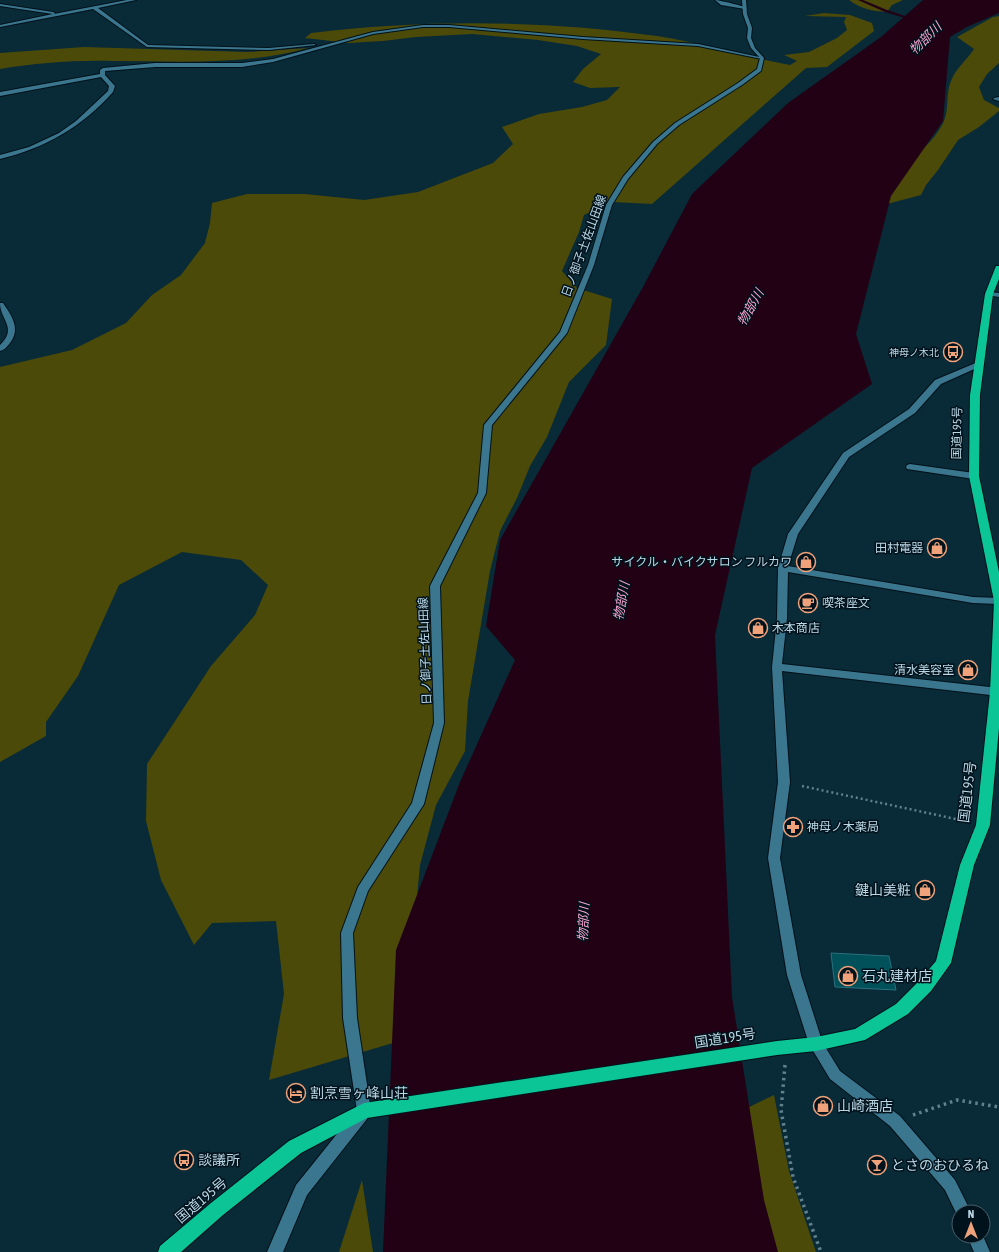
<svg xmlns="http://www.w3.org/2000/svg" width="999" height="1252" viewBox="0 0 999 1252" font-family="'Asap Condensed','Noto Sans JP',sans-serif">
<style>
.green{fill:#4c4a08}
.water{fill:#230115}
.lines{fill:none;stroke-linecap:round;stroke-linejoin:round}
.stream{fill:#230115;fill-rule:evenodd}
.building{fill:#01515a;stroke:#28717c}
.lane-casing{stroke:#021119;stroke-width:2}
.street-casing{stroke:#021119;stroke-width:2}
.secondary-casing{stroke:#021119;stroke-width:2}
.highway-casing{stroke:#021119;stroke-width:2}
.path-far1{stroke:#62818f;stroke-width:2.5;stroke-dasharray:2 3;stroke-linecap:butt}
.path{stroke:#62818f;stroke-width:3.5;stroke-dasharray:2.5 4;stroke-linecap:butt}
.lane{fill:#3b768f;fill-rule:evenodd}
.street{fill:#3b768f;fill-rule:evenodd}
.secondary{fill:#3b768f;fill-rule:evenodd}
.highway{fill:#0bc596;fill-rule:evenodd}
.labels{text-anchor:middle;stroke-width:3;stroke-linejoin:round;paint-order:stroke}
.far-poi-label{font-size:10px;fill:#bad7e5;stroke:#00121b;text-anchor:end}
.street-label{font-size:12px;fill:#bad7e5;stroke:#00121b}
.poi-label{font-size:12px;fill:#bad7e5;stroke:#00121b;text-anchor:end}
.water-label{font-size:13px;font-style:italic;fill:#f9a3cf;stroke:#00121b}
.near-street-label{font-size:14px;fill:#bad7e5;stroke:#00121b}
.near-poi-label{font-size:14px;fill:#bad7e5;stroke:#00121b;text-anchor:start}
</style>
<rect width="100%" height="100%" fill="#092a37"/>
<g class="green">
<path d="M849,0H903L892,5L887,12C872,11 861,9 849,0Z"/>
<path d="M824,13L850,15L872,23L874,31L827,67L806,68L652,204L613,202L584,215L579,232L562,271L577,288L612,299L606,345L569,382L547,437L530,466L517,498L500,531L490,571L468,701L465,751L436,805L420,865L414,929L413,1037L269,1080L284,994L276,921L212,923L194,945L161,880L146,821L147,764L211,666L255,615L268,585L241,560L182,552L119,585L78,676L46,722V736L0,762V367L72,350L126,323L152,295L181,275L205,243L210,223L212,203L247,194H305L364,200L418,192L493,163L513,144L502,127L539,114L582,107L607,100L620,87L590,88L573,82L583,69L601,54L577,46L538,40L472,34L416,37L383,41L349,43L305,38L311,33C425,19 543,20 657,36C702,43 746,57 790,65L797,61L784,55L809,52L837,38L847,30L844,22L846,17L805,16Z"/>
<path d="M999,16V63L987,74L979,87L984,100L999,108V111L979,127L958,140L938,170L926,185L921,195L887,204L885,189C893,180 900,171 907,164C921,150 932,143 942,125C950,112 945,95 951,81C955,69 967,60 974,49L957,37L993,17Z"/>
<path d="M84,47L247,52L308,48C244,66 178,61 112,61C75,60 36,63 0,69V53Z"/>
<path d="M774,1095L789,1171L816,1252H765L739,1112Z"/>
<path d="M362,1180L373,1252H339Z"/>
</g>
<path class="water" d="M923,0H999V13L967,27L950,37L943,121L891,196L856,334L872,384L752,468L715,635L732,997L764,1200L778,1252H383L396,950L460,782L515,660L486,626L500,540L643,287L692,194L788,103L881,37Z"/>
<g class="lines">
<path class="stream" d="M858,0H863L887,10L914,19L911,20L885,12Z"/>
</g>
<path class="building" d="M831,953L889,956L896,990L835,987Z"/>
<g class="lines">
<g class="lane-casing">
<g id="lane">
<path d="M999,97V101L993,99L994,98Z"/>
<path d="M910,464L974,473L978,476L974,479L907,469L906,467L907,465Z"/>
</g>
</g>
<g class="street-casing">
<g id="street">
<path d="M127,0H136L98,8L148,45L269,48L314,44L316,45L269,50L147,47L93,9L0,27V25L53,14L0,6V4L53,12L55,13L54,14Z"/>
<path d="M715,0C718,0 744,6 747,8L745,9L721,5Z"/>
<path d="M423,25H449L583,37L698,44L764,58L762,59L698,46L583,39L449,27H423L373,34L273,62L242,67H155L105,71V75L115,86L113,92C82,127 45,148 0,159V155L29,147L59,133L76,121L108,91L109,86L101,77L0,96V92L100,74V70L103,68L155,63H242L273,59L373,32Z"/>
<path d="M989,292L999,293V297L987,295V293Z"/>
<path d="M0,303H3C12,316 21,329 10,343C7,347 4,350 0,351V345C18,328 0,320 0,303Z"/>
<path d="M978,362H981V366L941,384L915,413L849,457L798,534L788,566L973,597L999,598V604L973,603L788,572L787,618L782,664L999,688V696L782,671L790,782L780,858L801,975L823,1044L821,1048L816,1050L811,1048L809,1044L787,975L768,858L778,782L772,667L777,618L778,568L788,534L843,453L909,409L935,380Z"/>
<path d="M362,1108L367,1109L369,1114L367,1119L307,1195L283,1252H267L296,1185L357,1109Z"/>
</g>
</g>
<g class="secondary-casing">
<g id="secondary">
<path d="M742,0H746L747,14L752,28L751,38L755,48L764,58L761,71L742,85L679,125L657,144L628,179L612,205L594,265L567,333L492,425L486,493L440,586L444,723L424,804L368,891L353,933L357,1018L371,1111L369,1116L364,1117L359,1116L357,1111L343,1018L341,933L358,887L412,803L434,723L430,586L478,493L484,425L560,332L588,265L606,205L623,177L653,142L675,123L738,83L757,69L760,58L751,48L747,38L748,28L743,14Z"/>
<path d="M816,1038L821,1040L840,1071L900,1116L955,1180L971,1212H959V1218L958,1217L945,1190L890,1126L830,1079L809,1044L811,1040Z"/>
<path d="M967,1236H983L990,1252H974Z"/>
</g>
</g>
<g class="highway-casing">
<path id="highway" d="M996,266H999V279L993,294L980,395L979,476L999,572V728L990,825L974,865L951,963L931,991L908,1014L865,1040L816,1051L777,1055L367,1118L301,1153L223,1215L181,1252H158L160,1246L211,1203L289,1141L364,1103L777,1041L816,1037L855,1029L896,1004L919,981L936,961L960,865L976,825L990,692L994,601L969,476L970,395L985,294Z"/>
</g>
<path class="path-far1" d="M802,786L965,821"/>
<g class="path">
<path d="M785,1065L781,1110L793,1177L821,1252"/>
<path d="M913,1115L957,1100L999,1107"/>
</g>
<use href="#lane" class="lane"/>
<use href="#street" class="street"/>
<use href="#secondary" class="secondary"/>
<use href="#highway" class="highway"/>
</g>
<defs>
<g id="bus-ring" transform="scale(1)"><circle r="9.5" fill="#00121b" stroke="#f0a27a" stroke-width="1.5"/><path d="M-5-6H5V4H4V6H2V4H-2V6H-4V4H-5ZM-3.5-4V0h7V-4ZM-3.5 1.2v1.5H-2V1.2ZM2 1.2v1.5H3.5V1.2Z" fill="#f0a27a"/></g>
<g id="shop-ring" transform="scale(1)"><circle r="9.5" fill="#00121b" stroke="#f0a27a" stroke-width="1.5"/><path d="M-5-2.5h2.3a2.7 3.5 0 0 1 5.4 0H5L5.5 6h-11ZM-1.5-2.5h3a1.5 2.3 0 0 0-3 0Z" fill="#f0a27a"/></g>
<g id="cafe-ring" transform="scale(1)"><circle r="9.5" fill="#00121b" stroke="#f0a27a" stroke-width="1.5"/><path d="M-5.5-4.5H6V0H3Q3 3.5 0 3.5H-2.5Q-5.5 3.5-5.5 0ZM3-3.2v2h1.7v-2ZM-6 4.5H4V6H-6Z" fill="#f0a27a"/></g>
<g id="pharmacy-ring" transform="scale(1)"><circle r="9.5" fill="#00121b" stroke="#f0a27a" stroke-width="1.5"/><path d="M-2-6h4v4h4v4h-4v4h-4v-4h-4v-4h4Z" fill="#f0a27a"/></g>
<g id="hotel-ring" transform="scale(1)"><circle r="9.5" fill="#00121b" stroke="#f0a27a" stroke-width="1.5"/><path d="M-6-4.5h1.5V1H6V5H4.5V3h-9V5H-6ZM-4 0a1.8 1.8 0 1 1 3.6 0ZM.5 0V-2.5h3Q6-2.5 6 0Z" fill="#f0a27a"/></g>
<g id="bar-ring" transform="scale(1)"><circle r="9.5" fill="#00121b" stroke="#f0a27a" stroke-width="1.5"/><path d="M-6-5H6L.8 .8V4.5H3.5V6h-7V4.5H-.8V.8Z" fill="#f0a27a"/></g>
</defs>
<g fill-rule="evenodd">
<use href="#bus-ring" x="953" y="352"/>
<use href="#shop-ring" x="937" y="548"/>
<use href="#shop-ring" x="806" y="562"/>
<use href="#cafe-ring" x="808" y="603"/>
<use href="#shop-ring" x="758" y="628"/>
<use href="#shop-ring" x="968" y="670"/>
<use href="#pharmacy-ring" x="793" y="827"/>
<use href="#shop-ring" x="925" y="890"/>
<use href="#shop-ring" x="848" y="976"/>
<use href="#hotel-ring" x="296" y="1093"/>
<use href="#shop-ring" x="823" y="1106"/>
<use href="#bus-ring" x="184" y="1160"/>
<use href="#bar-ring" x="877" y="1165"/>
</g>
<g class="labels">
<g class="far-poi-label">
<text x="939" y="356">神母ノ木北</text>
</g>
<g class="street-label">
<text transform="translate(584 246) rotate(-70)" y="4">日ノ御子土佐山田線</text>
<text transform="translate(957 433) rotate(-89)" y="4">国道195号</text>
<text transform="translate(425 651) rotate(-92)" y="4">日ノ御子土佐山田線</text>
</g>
<g class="poi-label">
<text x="923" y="552">田村電器</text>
<text x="792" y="566">サイクル・バイクサロン フルカワ</text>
<text x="822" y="607" text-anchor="start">喫茶座文</text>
<text x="772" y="632" text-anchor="start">木本商店</text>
<text x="954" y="674">清水美容室</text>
<text x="807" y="831" text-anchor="start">神母ノ木薬局</text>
</g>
<g class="water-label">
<text transform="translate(925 38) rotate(-45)" y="5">物部川</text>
<text transform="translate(750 307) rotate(-60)" y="5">物部川</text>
<text transform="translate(621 601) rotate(-80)" y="5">物部川</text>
<text transform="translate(583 922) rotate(-87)" y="5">物部川</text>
</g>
<g class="near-street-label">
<text transform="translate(967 792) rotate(-83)" y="5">国道195号</text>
<text transform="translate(725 1038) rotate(-9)" y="5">国道195号</text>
<text transform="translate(201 1200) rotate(-40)" y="5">国道195号</text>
</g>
<g class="near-poi-label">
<text x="911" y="895" text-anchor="end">鍵山美粧</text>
<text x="862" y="981">石丸建材店</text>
<text x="310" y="1098">割烹雪ヶ峰山荘</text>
<text x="837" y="1111">山崎酒店</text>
<text x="198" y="1165">談議所</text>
<text x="891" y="1170">とさのおひるね</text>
</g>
</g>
<g transform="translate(971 1224)"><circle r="19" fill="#00121b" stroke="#4a616c"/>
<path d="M0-3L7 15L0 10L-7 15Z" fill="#f0a27a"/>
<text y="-6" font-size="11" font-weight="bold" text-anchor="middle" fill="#bad7e5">N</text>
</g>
</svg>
